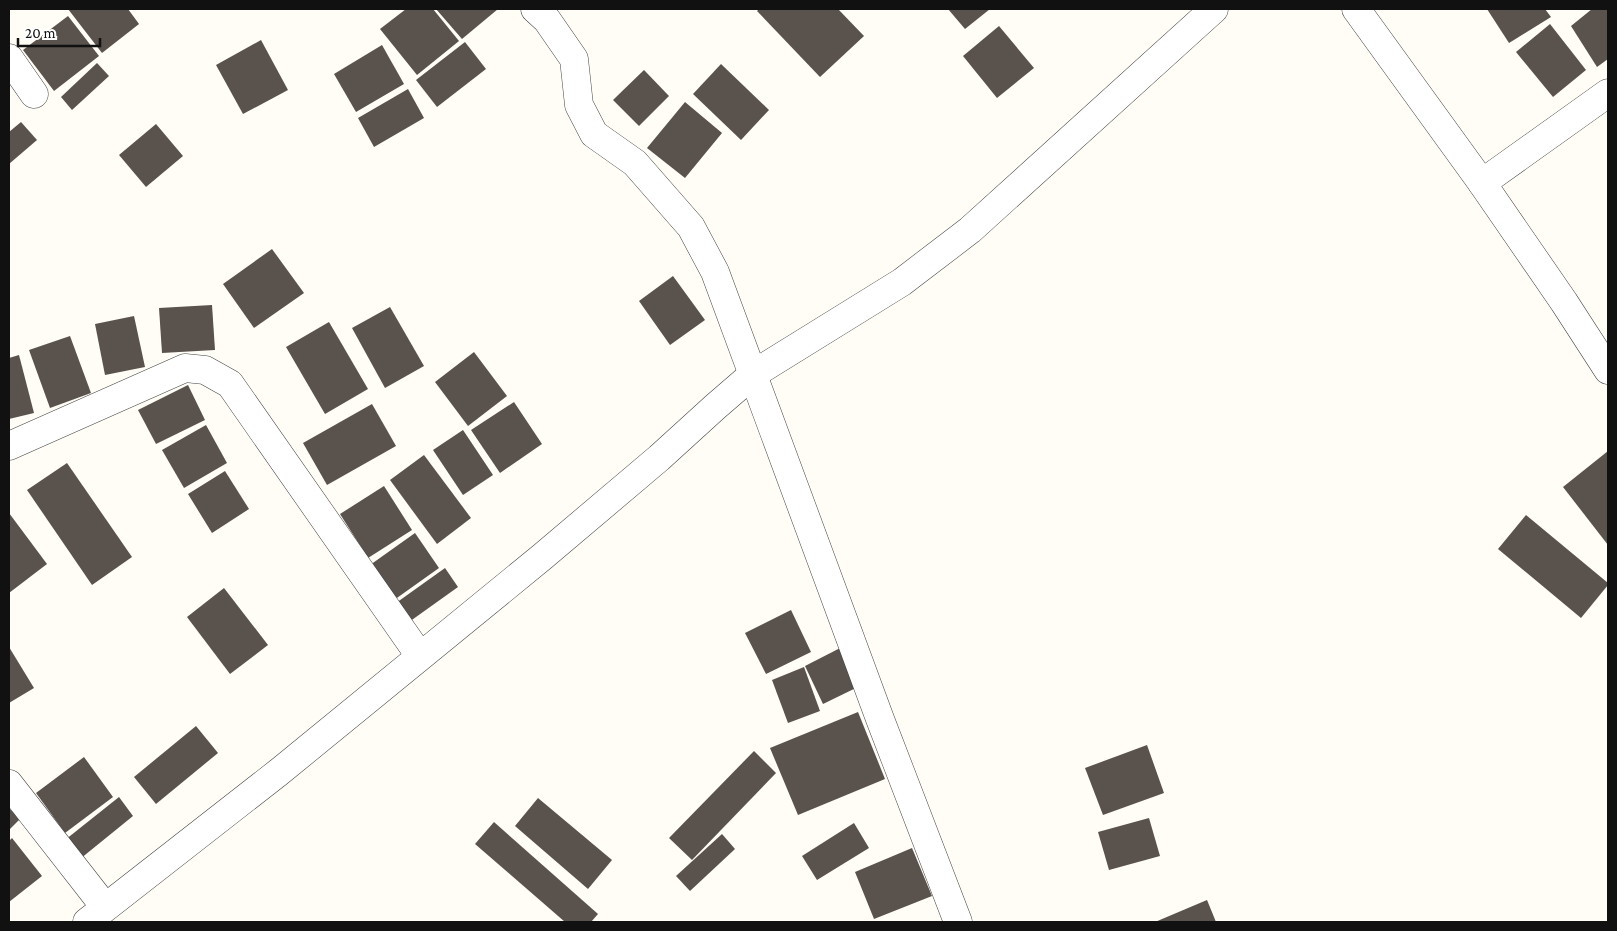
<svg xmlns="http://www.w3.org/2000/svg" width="1617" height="931" viewBox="0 0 1617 931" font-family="'Crimson Pro',serif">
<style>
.building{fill:#5a524d}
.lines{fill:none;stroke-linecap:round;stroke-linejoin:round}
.minor-casing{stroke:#444;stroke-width:29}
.minor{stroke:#fff;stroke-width:28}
</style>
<rect width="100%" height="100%" fill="#fffdf5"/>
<g class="building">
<path d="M68,9H128L139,24L102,53Z"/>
<path d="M406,9H433L459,41L417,75L380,29Z"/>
<path d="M436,9H498L462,39Z"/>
<path d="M759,9H838L864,36L820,77L757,11Z"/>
<path d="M948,9H990L965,29Z"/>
<path d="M1487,9H1545L1551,17L1509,43Z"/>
<path d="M1592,9H1608V59L1597,67L1571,26Z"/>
<path d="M68,16L99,56L54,91L23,50Z"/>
<path d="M1550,24L1586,70L1553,97L1516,52Z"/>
<path d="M999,26L1034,68L997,98L963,56Z"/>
<path d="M261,40L288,90L243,114L216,65Z"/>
<path d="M465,42L486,69L437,107L416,80Z"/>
<path d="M382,45L404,84L356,112L334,74Z"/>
<path d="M97,63L109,76L72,110L61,97Z"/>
<path d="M721,64L769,110L741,140L693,94Z"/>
<path d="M644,70L669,96L639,126L613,100Z"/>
<path d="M408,89L424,118L374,147L358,118Z"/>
<path d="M685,102L722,133L685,178L647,148Z"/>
<path d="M21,122L37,140L9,164V132Z"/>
<path d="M156,124L183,156L146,187L119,155Z"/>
<path d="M272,249L304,293L254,328L223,284Z"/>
<path d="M673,276L705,320L670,345L639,301Z"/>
<path d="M212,305L215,350L162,353L159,308Z"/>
<path d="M390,307L424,366L385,388L352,328Z"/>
<path d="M134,316L145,367L105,375L95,324Z"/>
<path d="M329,322L368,389L325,414L286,347Z"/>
<path d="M70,336L91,393L50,408L29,350Z"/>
<path d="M474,352L507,396L468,426L435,382Z"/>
<path d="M19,355L34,413L9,419V358Z"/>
<path d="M188,385L205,420L156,444L138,410Z"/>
<path d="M514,402L542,444L500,473L471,430Z"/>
<path d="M372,404L396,446L327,485L303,443Z"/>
<path d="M206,425L227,463L184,488L162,450Z"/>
<path d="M463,430L493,475L463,495L433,450Z"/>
<path d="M1608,451V545L1563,487Z"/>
<path d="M424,455L471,518L437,544L390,480Z"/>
<path d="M67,463L132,557L92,585L27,490Z"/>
<path d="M225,471L249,509L212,533L188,494Z"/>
<path d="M384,486L412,530L368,558L340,514Z"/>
<path d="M9,513L47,564L9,593Z"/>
<path d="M1526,515L1608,583V585L1581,618L1498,549Z"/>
<path d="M415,533L439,568L394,600L370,565Z"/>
<path d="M445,568L458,587L409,622L396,603Z"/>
<path d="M224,588L268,645L230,674L187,617Z"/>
<path d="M791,610L811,652L766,674L745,633Z"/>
<path d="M848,644L862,685L823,704L805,666Z"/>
<path d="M9,647L34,688L9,703Z"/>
<path d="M804,667L820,711L788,723L772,680Z"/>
<path d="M858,712L885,779L798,815L770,748Z"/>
<path d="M196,726L218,753L156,804L134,777Z"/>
<path d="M1147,745L1164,793L1103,815L1085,768Z"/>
<path d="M754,751L776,773L692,860L669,838Z"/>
<path d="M84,757L113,797L65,833L36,793Z"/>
<path d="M119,797L133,816L80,859L65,840Z"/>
<path d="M538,798L612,860L588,889L515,826Z"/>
<path d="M9,808L20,819L9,830Z"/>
<path d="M1149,818L1160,856L1109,870L1098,832Z"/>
<path d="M494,822L598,914L591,922H565L475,844Z"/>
<path d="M854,823L869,848L817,880L802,856Z"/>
<path d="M722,834L735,849L690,891L676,876Z"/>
<path d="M12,838L42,876L9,902V841Z"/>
<path d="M912,848L932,896L874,919L855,872Z"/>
<path d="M1207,900L1216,922H1155Z"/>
</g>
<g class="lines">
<g class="minor-casing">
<g id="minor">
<path d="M535,9L547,20L574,59L579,105L594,134L635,163L691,227L715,272L880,719L958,922"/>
<path d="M1356,9L1482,183L1564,302L1608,370"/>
<path d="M9,58L34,94"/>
<path d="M1482,183L1608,93"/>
<path d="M9,446L185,368L205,370L230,384L420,656"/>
<path d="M9,784L105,907"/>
<path d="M87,922L279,772L542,557L659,458L715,407L752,375L902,282L970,230L1214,9"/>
</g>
</g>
<use href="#minor" class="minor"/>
</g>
<rect width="1617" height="931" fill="none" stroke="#111111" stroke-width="20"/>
<path d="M18 38v8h82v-8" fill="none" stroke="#111111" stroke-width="2.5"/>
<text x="25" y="38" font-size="15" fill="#111111" stroke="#ffffff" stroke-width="4" paint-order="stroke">20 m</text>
</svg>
